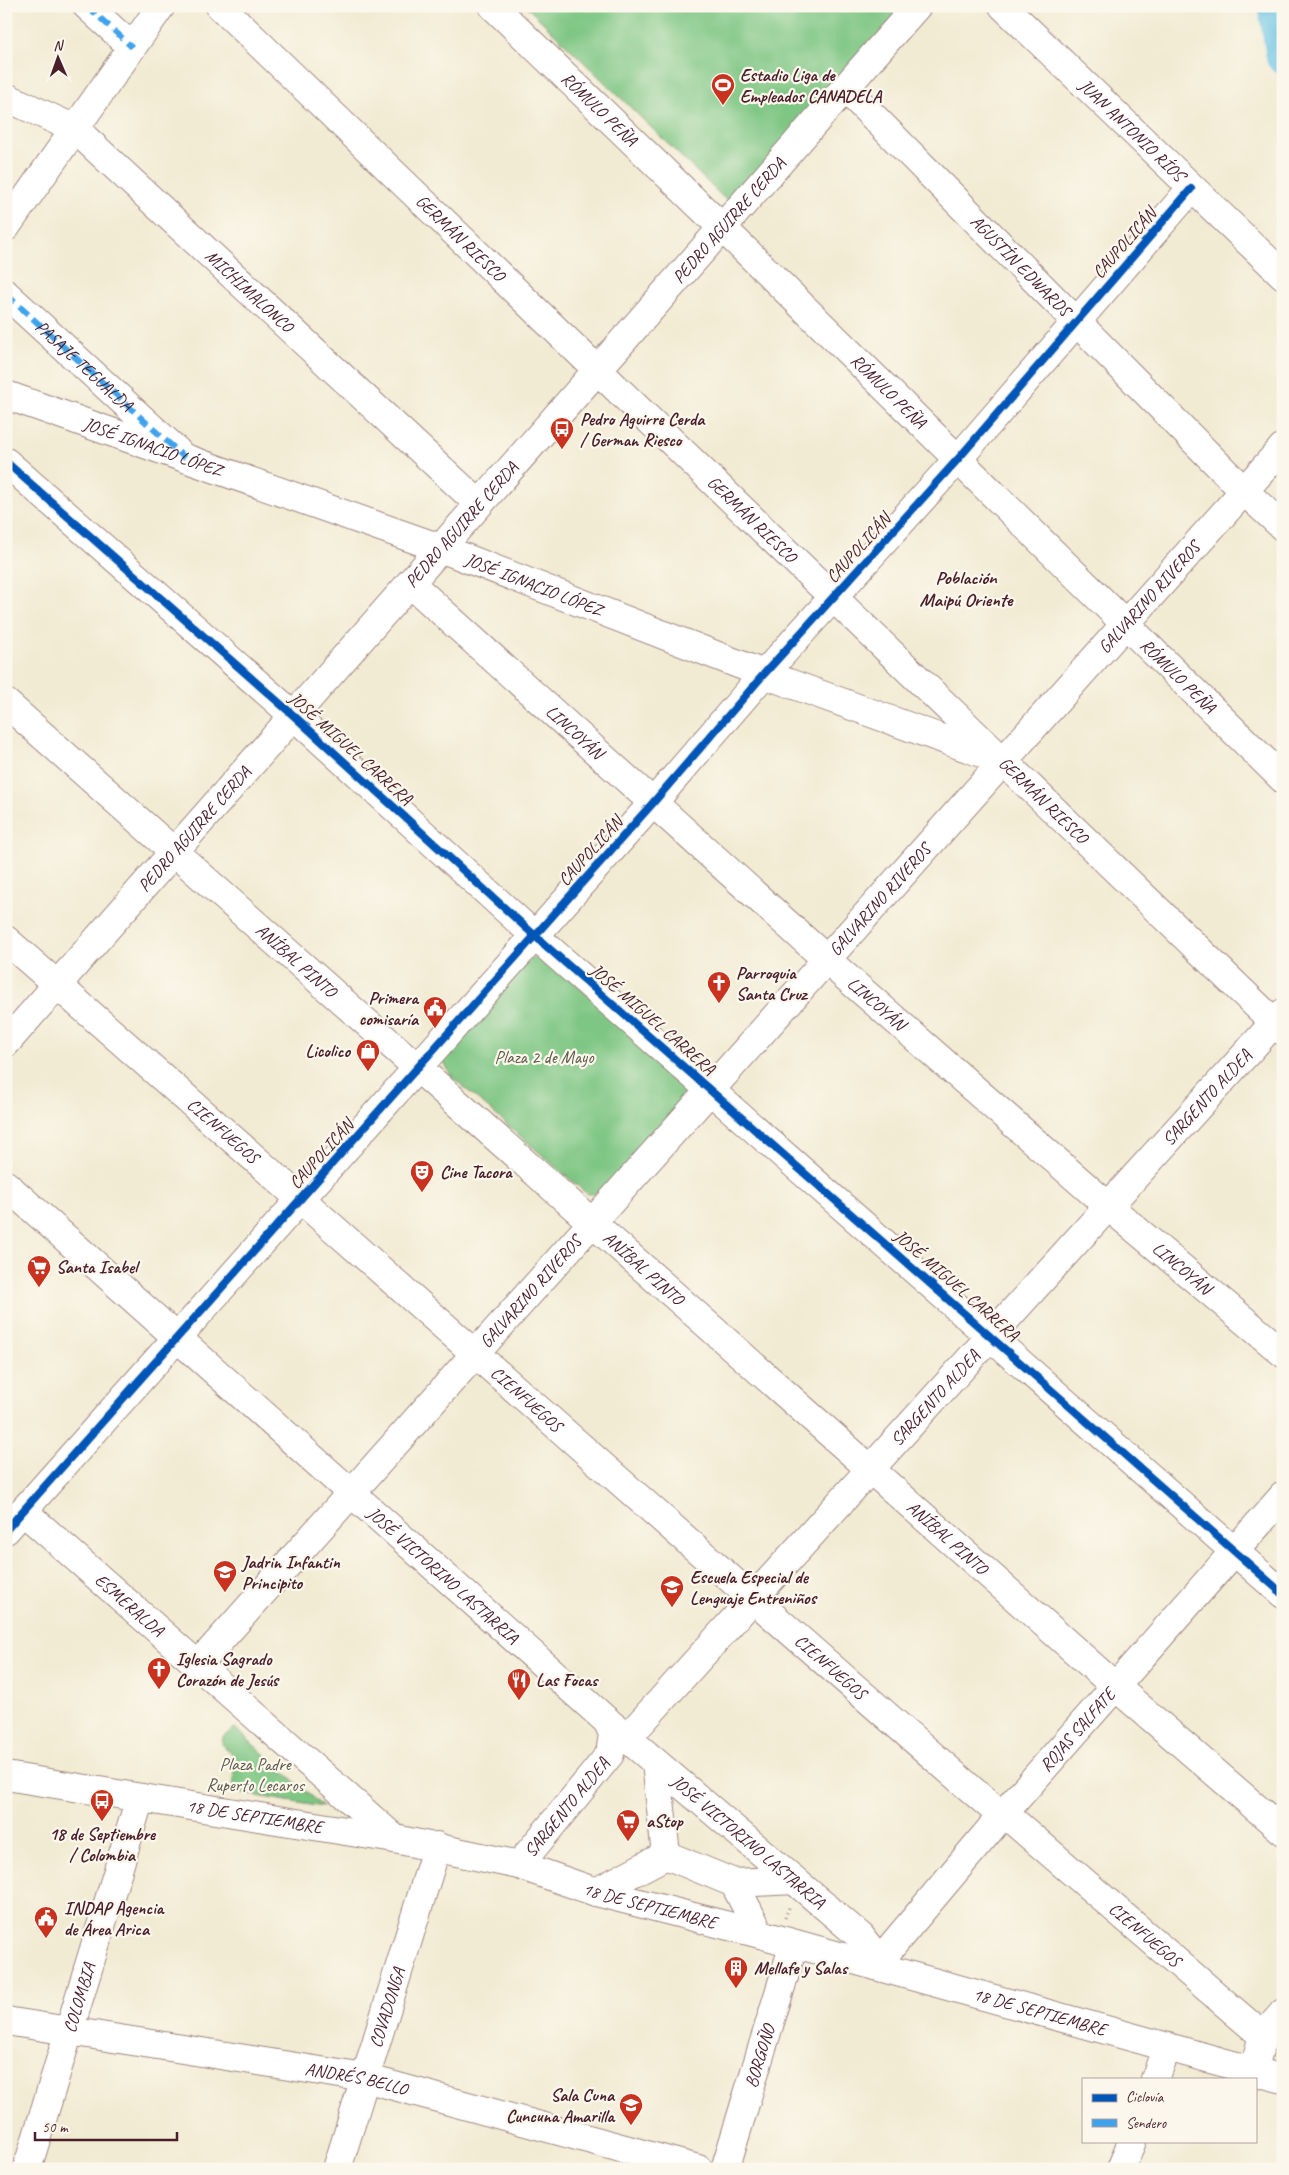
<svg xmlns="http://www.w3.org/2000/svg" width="1289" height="2175" viewBox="0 0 1289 2175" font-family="Caveat,sans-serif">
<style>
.green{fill:#7ec683;stroke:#647257}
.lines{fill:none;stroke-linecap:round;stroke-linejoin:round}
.river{stroke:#67c3e5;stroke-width:34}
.minor-casing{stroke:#9e857f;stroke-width:30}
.major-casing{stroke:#9e857f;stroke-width:30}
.path{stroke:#9e857f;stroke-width:3;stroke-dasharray:1 4;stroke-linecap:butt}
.minor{stroke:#fff;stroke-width:28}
.major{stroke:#fff;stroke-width:28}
.quiet{stroke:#40a2eb;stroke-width:6;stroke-dasharray:12 6;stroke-linecap:butt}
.cycleway-casing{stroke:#fbf7ec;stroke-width:11}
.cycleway{stroke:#0057b8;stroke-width:8}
.labels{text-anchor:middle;stroke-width:4.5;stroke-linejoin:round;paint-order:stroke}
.poi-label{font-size:18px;font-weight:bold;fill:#4a1f2b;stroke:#fbf7ec;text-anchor:start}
.street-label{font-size:18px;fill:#4a1f2b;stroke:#fbf7ec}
.park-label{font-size:18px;fill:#5c594a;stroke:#fbf7ec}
.neighbourhood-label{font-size:19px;font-weight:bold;fill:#4a1f2b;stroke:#fbf7ec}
</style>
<rect width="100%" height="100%" fill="#fbf7ec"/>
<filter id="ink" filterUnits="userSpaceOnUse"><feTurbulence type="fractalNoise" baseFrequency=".02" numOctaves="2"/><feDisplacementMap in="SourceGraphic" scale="10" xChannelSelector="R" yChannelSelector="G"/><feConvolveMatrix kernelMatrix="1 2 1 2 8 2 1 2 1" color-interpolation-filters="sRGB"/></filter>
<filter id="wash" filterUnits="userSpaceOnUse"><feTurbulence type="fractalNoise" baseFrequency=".0096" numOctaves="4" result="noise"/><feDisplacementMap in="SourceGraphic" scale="20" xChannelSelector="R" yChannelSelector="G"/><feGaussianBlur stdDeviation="1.12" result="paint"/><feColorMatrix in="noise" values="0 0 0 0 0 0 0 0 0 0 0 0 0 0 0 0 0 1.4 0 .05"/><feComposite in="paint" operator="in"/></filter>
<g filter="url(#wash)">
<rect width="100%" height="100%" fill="#f2ebd3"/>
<g class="green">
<path d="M526,6H906L731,205Z"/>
<path d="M531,958L549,960L688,1085V1098L602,1194H587L451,1076L442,1057Z"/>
<path d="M235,1728L323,1807L233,1792L234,1756L222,1744L223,1737Z"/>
</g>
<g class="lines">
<path class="river" d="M1275,6L1283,57"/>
</g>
</g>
<g filter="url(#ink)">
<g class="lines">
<g class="minor-casing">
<g id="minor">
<path d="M87,6L132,47"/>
<path id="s1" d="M220,6L1283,1031"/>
<path id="s2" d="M493,6L738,243L1283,779"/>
<path id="s3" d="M845,88L1244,491L1283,527"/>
<path id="s4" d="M6,97L75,129L479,504"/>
<path id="s5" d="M6,294L177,451"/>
<path id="s6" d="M6,395L440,548L764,674L995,758"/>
<path d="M6,462L293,715L545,945L1283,1594"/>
<path id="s7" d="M410,583L837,969L1108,1206L1283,1353"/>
<path id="s8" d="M6,703L1116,1687L1283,1831"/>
<path id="s9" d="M6,940C339,1231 668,1527 1002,1816"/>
<path id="s10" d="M23,1511L395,1839"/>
<path d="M6,1530L652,804L764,674L958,459L1191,189"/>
<path id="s11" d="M198,1665L1283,447"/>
<path id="s12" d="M627,1738L1283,1013"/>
<path d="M656,1763L666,1855"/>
<path id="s13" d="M1004,1813L1263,2036"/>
<path d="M734,1883L794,1880"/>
<path d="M596,1892L666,1855L734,1883L760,1934"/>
<path id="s14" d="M875,1966L1004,1813L1283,1496"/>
<path id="s15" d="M6,2021L365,2078L698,2169"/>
<path d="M1253,2071L1263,2036L1283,2013"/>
<path d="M1155,2079L1167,2047"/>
<path id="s16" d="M27,2169L140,1798"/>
<path id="s17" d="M337,2169L437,1846"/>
<path id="s18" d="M725,2169L794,1944"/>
<path d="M1121,2169L1132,2141"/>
</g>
</g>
<g class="major-casing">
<g id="major">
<path id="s19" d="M1003,6L1283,275"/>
<path d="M6,227L161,6"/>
<path id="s20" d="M6,1043L917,6"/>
<path id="s21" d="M6,1185L607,1721L861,1937L871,1950L875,1966"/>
<path id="s22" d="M6,1776L395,1839L519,1865L596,1892L760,1934L1283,2079"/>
<path id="s23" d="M519,1865L610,1754L613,1734L607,1721"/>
</g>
</g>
<path class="path" d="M785,1918L790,1905"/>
<use href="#minor" class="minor"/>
<use href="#major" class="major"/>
<g class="quiet">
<path d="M87,6L132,47"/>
<path d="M6,294L185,458"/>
</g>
<g class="cycleway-casing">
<g id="cycleway">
<path d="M6,462L293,715L545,945L1283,1594"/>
<path d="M6,1530L652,804L764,674L958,459L1191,189"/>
</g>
</g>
<use href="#cycleway" class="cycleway"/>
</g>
</g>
<defs>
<g id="stadium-pin" transform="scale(1.25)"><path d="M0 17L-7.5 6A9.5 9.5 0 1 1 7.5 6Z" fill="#c8321e" stroke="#fbf7ec"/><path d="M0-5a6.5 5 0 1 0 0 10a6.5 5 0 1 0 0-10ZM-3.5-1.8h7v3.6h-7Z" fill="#fff"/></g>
<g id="bus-pin" transform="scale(1.25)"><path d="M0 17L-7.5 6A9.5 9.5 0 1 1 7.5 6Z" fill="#c8321e" stroke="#fbf7ec"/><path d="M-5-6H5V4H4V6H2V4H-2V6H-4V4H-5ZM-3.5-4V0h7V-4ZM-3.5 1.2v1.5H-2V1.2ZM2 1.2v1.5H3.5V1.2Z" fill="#fff"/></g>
<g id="church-pin" transform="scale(1.25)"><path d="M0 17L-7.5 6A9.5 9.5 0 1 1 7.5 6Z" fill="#c8321e" stroke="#fbf7ec"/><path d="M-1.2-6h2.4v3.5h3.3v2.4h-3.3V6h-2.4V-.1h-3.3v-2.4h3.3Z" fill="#fff"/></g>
<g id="civic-pin" transform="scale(1.25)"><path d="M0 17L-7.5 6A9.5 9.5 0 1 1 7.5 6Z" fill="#c8321e" stroke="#fbf7ec"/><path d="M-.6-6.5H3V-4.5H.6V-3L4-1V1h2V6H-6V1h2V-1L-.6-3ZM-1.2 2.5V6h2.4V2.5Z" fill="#fff"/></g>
<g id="shop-pin" transform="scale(1.25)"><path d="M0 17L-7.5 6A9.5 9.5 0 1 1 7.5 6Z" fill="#c8321e" stroke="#fbf7ec"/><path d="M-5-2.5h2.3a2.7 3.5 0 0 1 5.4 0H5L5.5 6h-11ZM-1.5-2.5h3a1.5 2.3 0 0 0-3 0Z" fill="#fff"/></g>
<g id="theatre-pin" transform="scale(1.25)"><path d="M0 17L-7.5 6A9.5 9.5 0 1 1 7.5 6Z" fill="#c8321e" stroke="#fbf7ec"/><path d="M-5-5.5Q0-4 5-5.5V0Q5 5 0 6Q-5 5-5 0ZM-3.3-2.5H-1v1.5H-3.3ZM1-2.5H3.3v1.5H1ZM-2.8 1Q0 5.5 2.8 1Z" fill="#fff"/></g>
<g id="supermarket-pin" transform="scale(1.25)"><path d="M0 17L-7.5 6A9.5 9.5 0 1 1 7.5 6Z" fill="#c8321e" stroke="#fbf7ec"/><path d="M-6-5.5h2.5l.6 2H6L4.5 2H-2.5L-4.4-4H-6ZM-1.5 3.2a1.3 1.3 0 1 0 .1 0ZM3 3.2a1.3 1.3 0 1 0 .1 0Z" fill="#fff"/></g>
<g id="school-pin" transform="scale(1.25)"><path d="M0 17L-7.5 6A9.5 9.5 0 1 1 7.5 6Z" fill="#c8321e" stroke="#fbf7ec"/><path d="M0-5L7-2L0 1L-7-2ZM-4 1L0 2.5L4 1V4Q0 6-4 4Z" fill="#fff"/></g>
<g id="restaurant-pin" transform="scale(1.25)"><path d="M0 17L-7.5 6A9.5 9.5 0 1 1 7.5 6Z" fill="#c8321e" stroke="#fbf7ec"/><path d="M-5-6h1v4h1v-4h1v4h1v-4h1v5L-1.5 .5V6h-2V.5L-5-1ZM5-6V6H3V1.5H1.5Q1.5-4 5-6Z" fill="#fff"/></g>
<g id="building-pin" transform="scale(1.25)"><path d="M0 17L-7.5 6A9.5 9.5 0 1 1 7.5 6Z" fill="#c8321e" stroke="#fbf7ec"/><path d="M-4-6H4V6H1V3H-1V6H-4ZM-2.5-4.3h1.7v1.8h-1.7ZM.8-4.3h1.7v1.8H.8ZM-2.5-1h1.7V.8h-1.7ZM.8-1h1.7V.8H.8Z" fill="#fff"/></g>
</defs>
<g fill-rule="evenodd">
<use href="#stadium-pin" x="723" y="85"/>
<use href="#bus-pin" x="562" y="429"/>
<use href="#church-pin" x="719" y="983"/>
<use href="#civic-pin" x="435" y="1008"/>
<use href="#shop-pin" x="368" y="1051"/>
<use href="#theatre-pin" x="422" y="1172"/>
<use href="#supermarket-pin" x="39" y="1267"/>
<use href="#school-pin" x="225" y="1572"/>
<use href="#school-pin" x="672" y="1587"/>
<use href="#church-pin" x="159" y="1669"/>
<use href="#restaurant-pin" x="519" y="1680"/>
<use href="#bus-pin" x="102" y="1801"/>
<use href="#supermarket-pin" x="628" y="1821"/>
<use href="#civic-pin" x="46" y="1918"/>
<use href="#building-pin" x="736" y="1968"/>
<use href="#school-pin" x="631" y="2105"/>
</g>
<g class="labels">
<g class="poi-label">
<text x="740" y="81">Estadio Liga de<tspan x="740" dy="21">Empleados CANADELA</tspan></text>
<text x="580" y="425">Pedro Aguirre Cerda<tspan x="580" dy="21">/ German Riesco</tspan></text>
<text x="736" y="979">Parroquia<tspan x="736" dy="21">Santa Cruz</tspan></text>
<text x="418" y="1004" text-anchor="end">Primera<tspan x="418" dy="21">comisaría</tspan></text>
<text x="350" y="1057" text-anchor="end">Licolico</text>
<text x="440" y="1178">Cine Tacora</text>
<text x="56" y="1273">Santa Isabel</text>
<text x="242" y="1568">Jadrin Infantin<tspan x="242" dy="21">Principito</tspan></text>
<text x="690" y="1583">Escuela Especial de<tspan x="690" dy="21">Lenguaje Entreniños</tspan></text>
<text x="176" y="1665">Iglesia Sagrado<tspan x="176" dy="21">Corazón de Jesús</tspan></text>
<text x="536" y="1686">Las Focas</text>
<text x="646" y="1827">aStop</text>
<text x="102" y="1840" text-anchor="middle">18 de Septiembre<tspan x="102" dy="21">/ Colombia</tspan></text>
<text x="64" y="1914">INDAP Agencia<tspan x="64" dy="21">de Área Arica</tspan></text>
<text x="754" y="1974">Mellafe y Salas</text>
<text x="614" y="2101" text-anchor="end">Sala Cuna<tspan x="614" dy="21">Cuncuna Amarilla</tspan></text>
</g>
<g class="street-label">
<text dy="6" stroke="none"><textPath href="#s2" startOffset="148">RÓMULO PEÑA</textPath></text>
<text dy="6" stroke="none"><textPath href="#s19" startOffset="179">JUAN ANTONIO RÍOS</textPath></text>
<text dy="6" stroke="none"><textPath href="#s20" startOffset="1095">PEDRO AGUIRRE CERDA</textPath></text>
<text dy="6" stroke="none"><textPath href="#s1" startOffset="334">GERMÁN RIESCO</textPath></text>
<text transform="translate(1124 243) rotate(-49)" y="6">CAUPOLICÁN</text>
<text dy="6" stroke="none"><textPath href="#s3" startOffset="250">AGUSTÍN EDWARDS</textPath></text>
<text dy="6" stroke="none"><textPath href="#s4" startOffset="314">MICHIMALONCO</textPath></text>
<text dy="6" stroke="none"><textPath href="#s5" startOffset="106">PASAJE TEGUALDA</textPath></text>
<text dy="6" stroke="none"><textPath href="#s2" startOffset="552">RÓMULO PEÑA</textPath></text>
<text dy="6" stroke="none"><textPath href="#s6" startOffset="156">JOSÉ IGNACIO LÓPEZ</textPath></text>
<text dy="6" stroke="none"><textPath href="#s1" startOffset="739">GERMÁN RIESCO</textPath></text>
<text dy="6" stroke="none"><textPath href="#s20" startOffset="690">PEDRO AGUIRRE CERDA</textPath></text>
<text transform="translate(858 548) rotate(-48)" y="6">CAUPOLICÁN</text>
<text dy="6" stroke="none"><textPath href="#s6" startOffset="561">JOSÉ IGNACIO LÓPEZ</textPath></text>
<text dy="6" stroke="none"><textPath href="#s11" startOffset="1430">GALVARINO RIVEROS</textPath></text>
<text dy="6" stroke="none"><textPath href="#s2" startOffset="958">RÓMULO PEÑA</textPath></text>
<text dy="6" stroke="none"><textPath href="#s7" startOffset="222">LINCOYÁN</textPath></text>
<text transform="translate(351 748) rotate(42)" y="6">JOSÉ MIGUEL CARRERA</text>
<text dy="6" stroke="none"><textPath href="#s1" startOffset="1144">GERMÁN RIESCO</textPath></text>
<text dy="6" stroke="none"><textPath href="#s20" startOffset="285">PEDRO AGUIRRE CERDA</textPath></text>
<text transform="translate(590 851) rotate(-48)" y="6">CAUPOLICÁN</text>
<text dy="6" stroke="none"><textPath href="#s11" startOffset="1025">GALVARINO RIVEROS</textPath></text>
<text dy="6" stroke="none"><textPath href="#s8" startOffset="388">ANÍBAL PINTO</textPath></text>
<text dy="6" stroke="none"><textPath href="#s7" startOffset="628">LINCOYÁN</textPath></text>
<text transform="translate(653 1019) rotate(41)" y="6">JOSÉ MIGUEL CARRERA</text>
<text dy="6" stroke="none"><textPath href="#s12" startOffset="864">SARGENTO ALDEA</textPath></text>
<text dy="6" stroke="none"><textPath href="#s9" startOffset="289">CIENFUEGOS</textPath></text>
<text transform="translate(321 1154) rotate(-48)" y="6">CAUPOLICÁN</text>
<text dy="6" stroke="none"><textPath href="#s8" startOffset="852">ANÍBAL PINTO</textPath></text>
<text dy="6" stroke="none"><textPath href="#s7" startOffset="1032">LINCOYÁN</textPath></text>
<text transform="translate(957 1285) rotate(41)" y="6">JOSÉ MIGUEL CARRERA</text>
<text dy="6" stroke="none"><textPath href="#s11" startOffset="500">GALVARINO RIVEROS</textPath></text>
<text dy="6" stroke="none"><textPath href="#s9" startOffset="694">CIENFUEGOS</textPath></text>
<text dy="6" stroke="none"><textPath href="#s12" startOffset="459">SARGENTO ALDEA</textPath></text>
<text dy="6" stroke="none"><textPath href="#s8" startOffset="1258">ANÍBAL PINTO</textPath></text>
<text dy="6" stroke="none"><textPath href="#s21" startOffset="586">JOSÉ VICTORINO LASTARRIA</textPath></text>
<text dy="6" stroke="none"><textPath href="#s10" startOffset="142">ESMERALDA</textPath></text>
<text dy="6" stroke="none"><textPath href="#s9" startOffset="1099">CIENFUEGOS</textPath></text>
<text dy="6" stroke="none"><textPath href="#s14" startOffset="311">ROJAS SALFATE</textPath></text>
<text dy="6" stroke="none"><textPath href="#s23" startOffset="75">SARGENTO ALDEA</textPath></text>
<text dy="6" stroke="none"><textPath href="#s22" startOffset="252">18 DE SEPTIEMBRE</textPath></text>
<text dy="6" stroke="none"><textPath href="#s21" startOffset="991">JOSÉ VICTORINO LASTARRIA</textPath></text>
<text dy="6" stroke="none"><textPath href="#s22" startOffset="658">18 DE SEPTIEMBRE</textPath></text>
<text dy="6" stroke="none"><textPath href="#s13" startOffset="186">CIENFUEGOS</textPath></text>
<text dy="6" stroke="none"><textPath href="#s16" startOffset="179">COLOMBIA</textPath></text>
<text dy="6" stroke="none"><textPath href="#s17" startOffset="169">COVADONGA</textPath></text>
<text dy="6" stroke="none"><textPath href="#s22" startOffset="1062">18 DE SEPTIEMBRE</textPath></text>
<text dy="6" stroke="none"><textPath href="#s18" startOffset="118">BORGOÑO</textPath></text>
<text dy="6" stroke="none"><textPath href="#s15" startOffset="355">ANDRÉS BELLO</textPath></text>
</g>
<g class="park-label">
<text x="544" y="1063">Plaza 2 de Mayo</text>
<text x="255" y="1770">Plaza Padre<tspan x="255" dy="21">Ruperto Lecaros</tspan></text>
</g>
<g class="neighbourhood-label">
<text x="966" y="584">Población<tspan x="966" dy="22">Maipú Oriente</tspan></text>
</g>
</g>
<rect width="1289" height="2175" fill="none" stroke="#fbf7ec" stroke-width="25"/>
<rect x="1082" y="2078" width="175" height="65" fill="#fbf7ec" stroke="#b4a19f"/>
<rect x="1092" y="2094" width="25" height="8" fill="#0057b8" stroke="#b4a19f"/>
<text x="1126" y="2102" font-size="15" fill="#4a1f2b">Ciclovía</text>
<rect x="1092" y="2119" width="25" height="8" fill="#40a2eb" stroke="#b4a19f"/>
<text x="1126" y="2128" font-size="15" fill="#4a1f2b">Sendero</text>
<g transform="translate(58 58) rotate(358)" stroke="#fbf7ec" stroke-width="4" paint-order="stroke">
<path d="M0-4L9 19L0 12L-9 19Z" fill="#4a1f2b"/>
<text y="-8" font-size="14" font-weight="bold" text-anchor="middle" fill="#4a1f2b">N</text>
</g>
<path d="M35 2132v8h142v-8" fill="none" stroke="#4a1f2b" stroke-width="2.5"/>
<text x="42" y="2132" font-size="15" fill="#4a1f2b" stroke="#fbf7ec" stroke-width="4" paint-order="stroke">50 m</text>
</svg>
